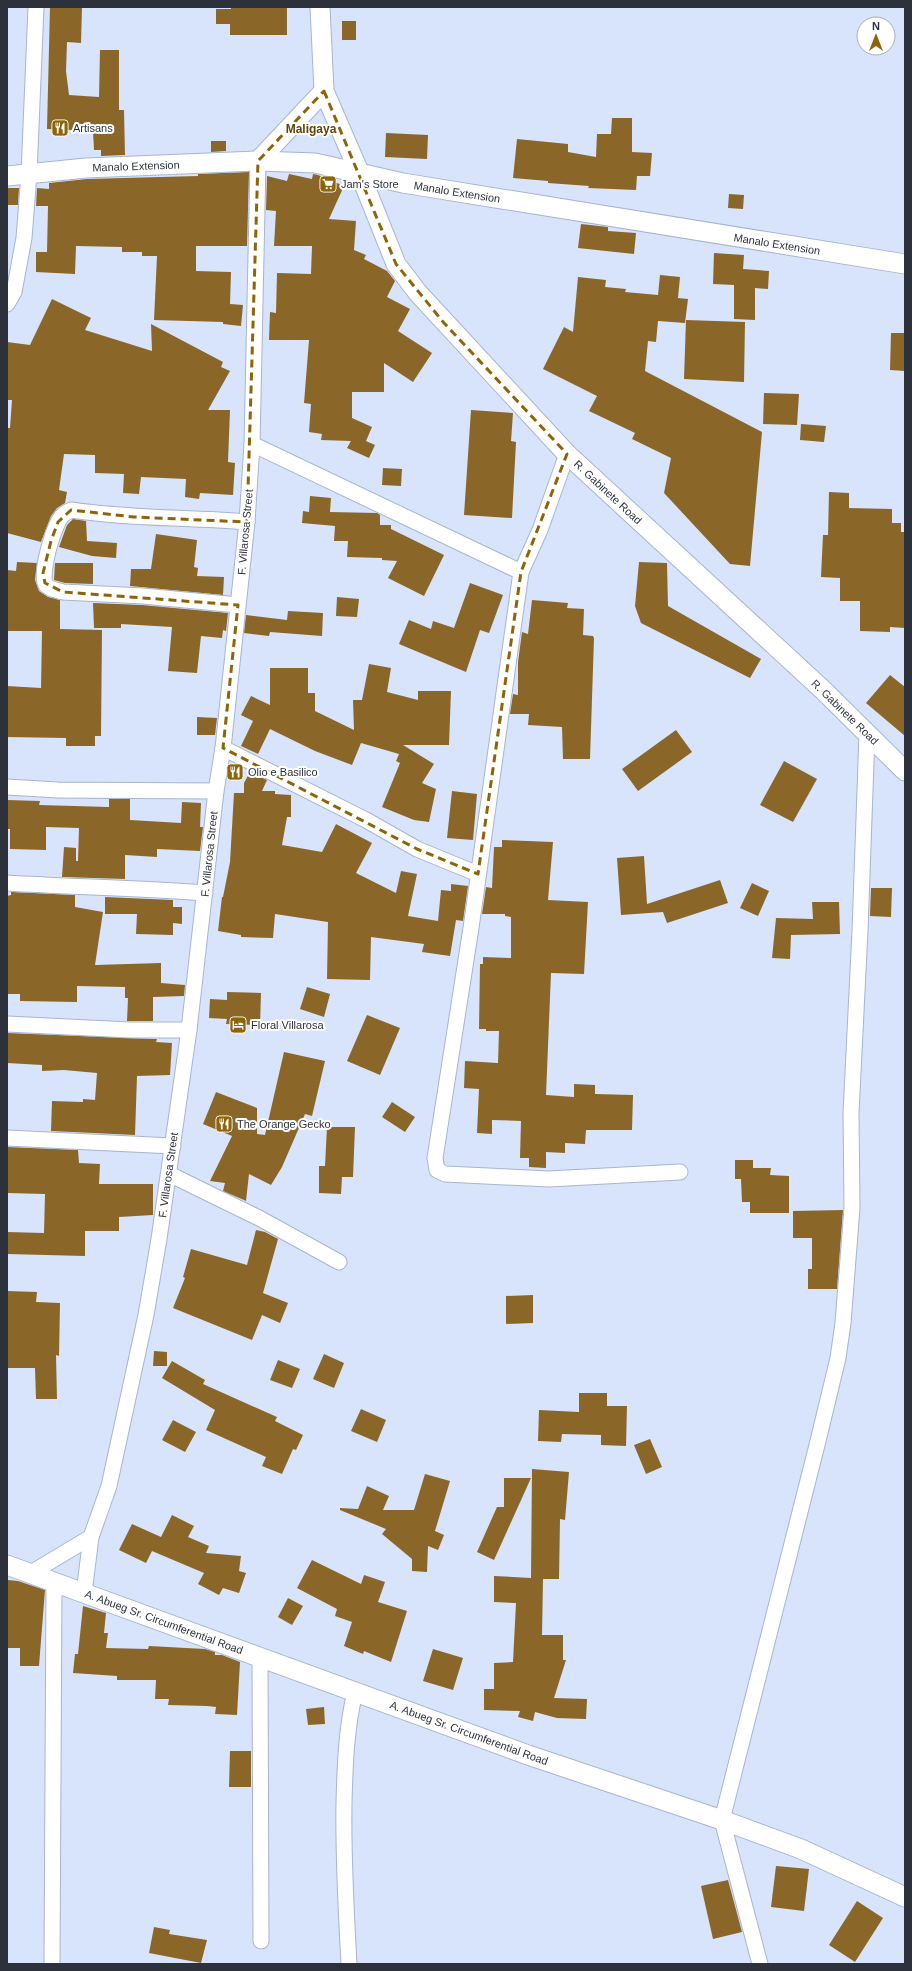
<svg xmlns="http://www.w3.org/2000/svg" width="912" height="1971" viewBox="0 0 912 1971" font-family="Arial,sans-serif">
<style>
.building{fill:#8a6728}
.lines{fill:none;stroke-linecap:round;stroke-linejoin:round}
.minor-casing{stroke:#a7b5d1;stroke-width:17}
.tertiary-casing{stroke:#a7b5d1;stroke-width:21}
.minor{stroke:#fff;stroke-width:15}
.tertiary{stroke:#fff;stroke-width:19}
.marked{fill:none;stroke:#8d6408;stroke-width:3;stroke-dasharray:8 5;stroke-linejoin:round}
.labels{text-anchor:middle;stroke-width:4;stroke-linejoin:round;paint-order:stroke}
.poi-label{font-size:11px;fill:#2c313c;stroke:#fff;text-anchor:start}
.street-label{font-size:11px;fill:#2c313c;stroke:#fff}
.neighbourhood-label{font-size:12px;font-weight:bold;fill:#604307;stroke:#fff}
</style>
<rect width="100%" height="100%" fill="#d8e4fb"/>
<g class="building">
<path d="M50,7H82L81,43L67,42L66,71L69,95L99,97L100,50H119V110H124L125,155L101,156V150H94L93,131L47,129Z"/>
<path d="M231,7H287V35H230V24H216V9H231Z"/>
<rect x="342" y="21" width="14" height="19"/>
<path d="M612,118H632V152L652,153L650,176H637L636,190L588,188L589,186L548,183V181L513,178L517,139L568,144V152L596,157L597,134H611Z"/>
<path d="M386,133L428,135L427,159L385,157Z"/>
<path d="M211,141H226V151L211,152Z"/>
<path d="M249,172L247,246H196V271L231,272L230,304L243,305L241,326L223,324V322L154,320L157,256H142V252H122V247L76,246L75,274L36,272V252H47L48,206H36L37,188L49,189V183L87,179L198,176V174Z"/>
<path d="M289,174L312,179L313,174L318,175L344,186L329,219L356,221L354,250L366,255L364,259L387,271L395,281L387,297L410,309L398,331L432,353L413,382L384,363V392H352V418L372,427L366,441L375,445L369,458L347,448L351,441L321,440L322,434L309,432L311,404L304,403L309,340H269L270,312L276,313L277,273L311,274L312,246H274L276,211L266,210L267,176L287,181Z"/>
<path d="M7,188H19L18,205H7Z"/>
<path d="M729,194L744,195L743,209L728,208Z"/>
<path d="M581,224L608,227V231L636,233L634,254L578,248Z"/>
<path d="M714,253L744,255L743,269L769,271L768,289L755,288V320L734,319V285L713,284Z"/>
<path d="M660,275L680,277L678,298L688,299L685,323L658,321L656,342L648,341L645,371L762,432L750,566L730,564L664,493L671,458L632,439L635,433L589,411L597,396L543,369L564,327L573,332L578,277L606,280L605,287L626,289L625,292L658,295Z"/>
<path d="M52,299L91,318L85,330L152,351L151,324L223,362L221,367L230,371L208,410H230L228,462L235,463L233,495L200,493L199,499L185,497L186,479L141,477L139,494L123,493L124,474L95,473V455L64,454L59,490L67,492L65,503L57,508L51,516L41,542L7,533V428H10L12,400H7V342L30,345Z"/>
<path d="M686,320L745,322L744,382L684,379Z"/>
<path d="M891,333H905V371L890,370Z"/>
<path d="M764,393L799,394L797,425L763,424Z"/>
<path d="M471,410L513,413L511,441L516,442L512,518L464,515Z"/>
<path d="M801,424L826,426L824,442L800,440Z"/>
<path d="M383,468L402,469L401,486L382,485Z"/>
<path d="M829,492L849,493V508L892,509V523H901V532H905V628L890,627V632L860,631V601H840V578L821,577L823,535H828Z"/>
<path d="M310,496L331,498L330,512L377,513L380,515V525H391V529L444,555L424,596L388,578L397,561L382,560V558L347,557L348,541H334L335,526L302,523L303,511L309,512Z"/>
<path d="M73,519L86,521L87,541L117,543L116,558L92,556L59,547L67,525Z"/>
<path d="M156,534L197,540L194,567L198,568L197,576L224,577L223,595L130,586L131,569H151Z"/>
<path d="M17,562L37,563L35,580L39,591L48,597L60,600V629L102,630L101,736H95V746H66V738L7,737V686L41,688L42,631H7V570L16,571Z"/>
<path d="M639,562L667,563L668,606L761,659L750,678L641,623L635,606Z"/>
<path d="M55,563H93V584L65,583L54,580Z"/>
<path d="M470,583L503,595L489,633L480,630L466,672L399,644L409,620L431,629L433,621L454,628Z"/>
<path d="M337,597L359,599L357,617L336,616Z"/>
<path d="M532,600L568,603L567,608L584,609L583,635L593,636L594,638L590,759H563L562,727L528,725L529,714H510L513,694L518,695V662L522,632L528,634Z"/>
<path d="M93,603L142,605L228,613L226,631L223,630L222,638L201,636L197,673L168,671L172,627L121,624V628H94Z"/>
<path d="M288,611L323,613L322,636L270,632L269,636L244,633L246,615L287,620Z"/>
<path d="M369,664L391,668L387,692L418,700V691H451L449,745H403L434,764L422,783L436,789L429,822L414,820L382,807L400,763L396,761L399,754L361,743L352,765L315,751L270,729L258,754L241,746L253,721L241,715L251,696L270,705V668H308V693H315V711L354,730L353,700H362Z"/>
<path d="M890,675L905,687V736L866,703Z"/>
<path d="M197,717L217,718L215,735H197Z"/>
<path d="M676,730L692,752L638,791L622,769Z"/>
<path d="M784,761L817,779L793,822L760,805Z"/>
<path d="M250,772L267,780L262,791H275V794L291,795V817H287L282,845L322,852L336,824L372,843L356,873L396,893L401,871L417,874L408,916L438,921L441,890L451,891V884L468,886L463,921L456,920L450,956L422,952L424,944L371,937L370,980L327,979L328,922L275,914L273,938L241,937V935L218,931L222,897H223L230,862L234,793H244V783Z"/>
<path d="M452,791L477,794L473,840L447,838Z"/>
<path d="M109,799H130V820L181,823L182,802L201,803L200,827H203L200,851L157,849V857L125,855V879L62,877L64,847L76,848V861H78L79,828L46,827V850L10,849V829H7V800L40,801L39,805L109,807Z"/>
<path d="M502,840L553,842L548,900L588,902L584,974L551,973L546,1095L574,1097V1084L595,1085V1094L633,1095L632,1130H586L585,1144L565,1143V1153L546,1152V1168L529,1167V1158H520L521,1121L492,1120V1134L477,1133L479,1089L464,1088L465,1061L498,1063L499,1031H486V1029H479L480,964H483V957L511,958V917L505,916V914H482L486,887L492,888L494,847H502Z"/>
<path d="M644,856L647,904L720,880L728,903L667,923L663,912L621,915L617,858Z"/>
<path d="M752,883L769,891L758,916L740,908Z"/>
<path d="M871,888H892L891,917L870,916Z"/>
<path d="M11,892L75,895V907L103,912L95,965L161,963V983L185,985L184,996L153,997V1021H127L128,998H125V987L77,986V1002L20,1001V994H7V896L11,895Z"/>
<path d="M105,897L173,900V907H182V924L173,923V935L136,934L137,914H105Z"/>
<path d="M812,902H839L840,934L791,935L790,959L772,958L776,918L813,919Z"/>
<path d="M307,987L330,994L324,1017L300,1009Z"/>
<path d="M227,992L261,993L260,1025L226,1024L227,1019L209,1018L210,999L227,1000Z"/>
<path d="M367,1015L400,1028L380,1075L347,1061Z"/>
<path d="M7,1033L153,1039H157L156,1042L172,1043L170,1075L137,1076L135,1135L51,1131L52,1101L83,1102V1099L95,1100L97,1073L64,1070L42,1071V1065L7,1063Z"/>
<path d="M284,1052L325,1061L312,1116L305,1114L282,1167L271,1185L249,1174L246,1201L244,1200L223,1191L225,1183L210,1181L232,1136L203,1124L216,1092L257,1108V1134L265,1135Z"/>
<path d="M392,1102L415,1117L405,1132L382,1117Z"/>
<path d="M327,1127H355L353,1177H342L341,1194L319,1193V1166H325Z"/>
<path d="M7,1147L78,1150L79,1163L100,1164L99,1184H153V1215L119,1217V1231H85V1256L7,1254V1232L44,1233L45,1194L7,1193Z"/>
<path d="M735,1160H753V1168H771L770,1175L789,1176V1213H750V1202H742L741,1179H735Z"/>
<path d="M843,1210L837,1289H808V1269H812V1238H793V1211Z"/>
<path d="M256,1230L265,1232L278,1239L263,1293L288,1303L280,1323L262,1315L252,1340L173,1308L185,1278L183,1277L191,1249L247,1265Z"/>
<path d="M7,1291L37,1292L36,1302L60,1303L59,1356L56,1355L57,1399H36L35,1368H7Z"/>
<path d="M533,1295V1323L506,1324V1296Z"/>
<path d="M154,1351L167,1352V1366H153Z"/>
<path d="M324,1354L344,1363L334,1388L313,1379Z"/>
<path d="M278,1360L300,1369L292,1388L270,1380Z"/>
<path d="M172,1361L205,1380L203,1384L277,1417L275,1421L303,1435L296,1450L293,1449L282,1474L262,1466L266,1457L206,1430L215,1410L162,1378Z"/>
<path d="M579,1393H607V1406H627L626,1446L601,1445V1435L562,1434L561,1442L538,1441L539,1410L579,1412Z"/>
<path d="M361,1409L386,1420L377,1442L351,1431Z"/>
<path d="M173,1420L196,1432L185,1452L162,1440Z"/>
<path d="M650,1439L662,1467L646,1474L634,1445Z"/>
<path d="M532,1469L569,1472L565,1520L560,1519L559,1579H543L542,1635H563V1660H566L554,1698L587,1699L586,1719L557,1718L535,1712L533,1721L518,1717L520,1711L484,1710V1689H494V1663L513,1662L516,1603L494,1602V1576L531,1578Z"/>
<path d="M425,1474L450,1481L435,1531L444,1535L438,1550L428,1546L427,1572L412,1571V1559L382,1534L386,1529L340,1510V1508L358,1509L367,1486L389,1496L383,1510H414Z"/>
<path d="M504,1478H531L494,1560L477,1552L497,1507H504Z"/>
<path d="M172,1515L194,1526L188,1537L209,1546L206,1553L241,1556L239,1571L246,1573L239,1593L223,1588L219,1595L198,1584L204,1573L152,1551L146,1563L119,1550L132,1524L161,1537Z"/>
<path d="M312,1560L361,1584L364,1575L385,1582L378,1602L407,1611L391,1662L364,1651L363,1654L344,1646L352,1622L335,1616L337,1609L297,1588Z"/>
<path d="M8,1580L18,1581L45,1590L39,1666H20V1648H7Z"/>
<path d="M288,1598L303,1606L292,1625L278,1617Z"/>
<path d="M83,1606L106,1613L104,1633H108L106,1648L148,1649L149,1646L205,1649L215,1652V1655H222L240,1662L237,1715L215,1714L216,1707L207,1706L168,1705L169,1699H155L156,1680H117V1676L73,1673L75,1654H78Z"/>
<path d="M433,1649L463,1658L453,1690L423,1681Z"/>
<path d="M324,1707L325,1724L308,1725L306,1709Z"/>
<path d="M230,1751H251V1787H229Z"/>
<path d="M776,1866L809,1869L804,1911L771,1907Z"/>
<path d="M728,1880L742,1932L713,1939L701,1886Z"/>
<path d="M857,1901L883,1918L855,1962L829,1945Z"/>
<path d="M154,1927L170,1930L169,1934L207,1940L201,1963L149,1953Z"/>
</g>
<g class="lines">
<g class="minor-casing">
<g id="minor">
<path d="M7,304L14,292L24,238L29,174L36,7"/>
<path d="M252,444L521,572L471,928L435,1158L437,1170L445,1174L549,1179L680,1172"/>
<path d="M521,572L540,530L567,454"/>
<path d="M238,605L143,596L63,592C57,590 50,590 46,585C39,575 54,523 63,515C65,513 69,511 71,510C130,519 188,517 247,522"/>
<path d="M223,748L366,820L417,849L478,874"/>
<path d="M7,787L58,790L216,791"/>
<path d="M7,883C73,887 139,888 205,893"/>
<path d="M7,1024L130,1030H189"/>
<path d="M7,1138L173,1146"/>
<path d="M169,1174L259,1218L339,1262"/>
<path d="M31,1573L91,1537"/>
<path d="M84,1593L91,1537L109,1486L146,1315L159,1239L189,1030L216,791L223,748L247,522L252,444L258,161"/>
<path d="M260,1657L261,1941"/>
<path d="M52,1964L54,1583"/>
<path d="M349,1964C346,1910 343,1857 344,1803C345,1766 346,1729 355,1692"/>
<path d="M760,1964L722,1820L818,1441L838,1358L843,1323L852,1208L851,1113L860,931L867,734"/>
</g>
</g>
<g class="tertiary-casing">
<g id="tertiary">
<path d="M320,7L324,91L360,174L396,264L418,293L567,454L823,690L905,771"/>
<path d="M258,161L324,91"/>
<path d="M7,176L86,168L258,161L315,163L403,183L905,264"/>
<path d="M7,1565L528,1755L722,1820L801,1849L905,1897"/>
</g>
</g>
<use href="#minor" class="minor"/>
<use href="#tertiary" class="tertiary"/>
</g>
<path class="marked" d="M324,91L396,264L444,323L567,454L521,572L478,874L417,849L223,748L238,605L63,592L45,583L43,573L51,541L58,522L71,510L134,517L247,522L258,161Z"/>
<defs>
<g id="restaurant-square" transform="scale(0.9)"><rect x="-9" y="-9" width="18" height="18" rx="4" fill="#8d6408" stroke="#fff"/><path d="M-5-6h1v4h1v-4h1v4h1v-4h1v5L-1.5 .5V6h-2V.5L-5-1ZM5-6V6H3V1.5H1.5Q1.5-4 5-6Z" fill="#fff"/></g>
<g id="supermarket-square" transform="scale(0.9)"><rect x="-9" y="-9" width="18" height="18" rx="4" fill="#8d6408" stroke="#fff"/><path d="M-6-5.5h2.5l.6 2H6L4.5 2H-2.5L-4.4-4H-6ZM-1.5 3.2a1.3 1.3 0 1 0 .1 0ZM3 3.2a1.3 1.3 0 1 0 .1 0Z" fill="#fff"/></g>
<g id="hotel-square" transform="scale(0.9)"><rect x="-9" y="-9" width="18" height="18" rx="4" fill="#8d6408" stroke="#fff"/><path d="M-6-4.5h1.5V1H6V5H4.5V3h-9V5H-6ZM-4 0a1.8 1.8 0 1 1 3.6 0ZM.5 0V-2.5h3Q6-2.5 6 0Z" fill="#fff"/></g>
</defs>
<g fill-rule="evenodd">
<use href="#restaurant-square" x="60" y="128"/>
<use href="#supermarket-square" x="328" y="184"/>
<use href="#restaurant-square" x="235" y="772"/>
<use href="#hotel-square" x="238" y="1025"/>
<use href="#restaurant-square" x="224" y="1124"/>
</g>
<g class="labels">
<g class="poi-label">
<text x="73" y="132">Artisans</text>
<text x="341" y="188">Jam's Store</text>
<text x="248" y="776">Olio e Basilico</text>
<text x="251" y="1029">Floral Villarosa</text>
<text x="237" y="1128">The Orange Gecko</text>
</g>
<g class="street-label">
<text transform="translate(136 166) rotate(-2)" y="4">Manalo Extension</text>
<text transform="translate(457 192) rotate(9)" y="4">Manalo Extension</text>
<text transform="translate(777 244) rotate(9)" y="4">Manalo Extension</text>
<text transform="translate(608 492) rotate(43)" y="4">R. Gabinete Road</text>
<text transform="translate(245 532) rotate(-85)" y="4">F. Villarosa Street</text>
<text transform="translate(845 712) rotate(44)" y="4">R. Gabinete Road</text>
<text transform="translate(209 854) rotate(-84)" y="4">F. Villarosa Street</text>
<text transform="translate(168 1175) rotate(-82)" y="4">F. Villarosa Street</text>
<text transform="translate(164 1622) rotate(20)" y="4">A. Abueg Sr. Circumferential Road</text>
<text transform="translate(469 1733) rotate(20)" y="4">A. Abueg Sr. Circumferential Road</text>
</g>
<g class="neighbourhood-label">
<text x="311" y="133">Maligaya</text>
</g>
</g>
<rect width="912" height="1971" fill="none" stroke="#2c313c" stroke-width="16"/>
<g transform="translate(876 36)"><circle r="19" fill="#ffffff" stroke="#abadb1"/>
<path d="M0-3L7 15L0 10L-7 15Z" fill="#8d6408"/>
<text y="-6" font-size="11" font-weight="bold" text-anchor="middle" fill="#2c313c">N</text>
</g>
</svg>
